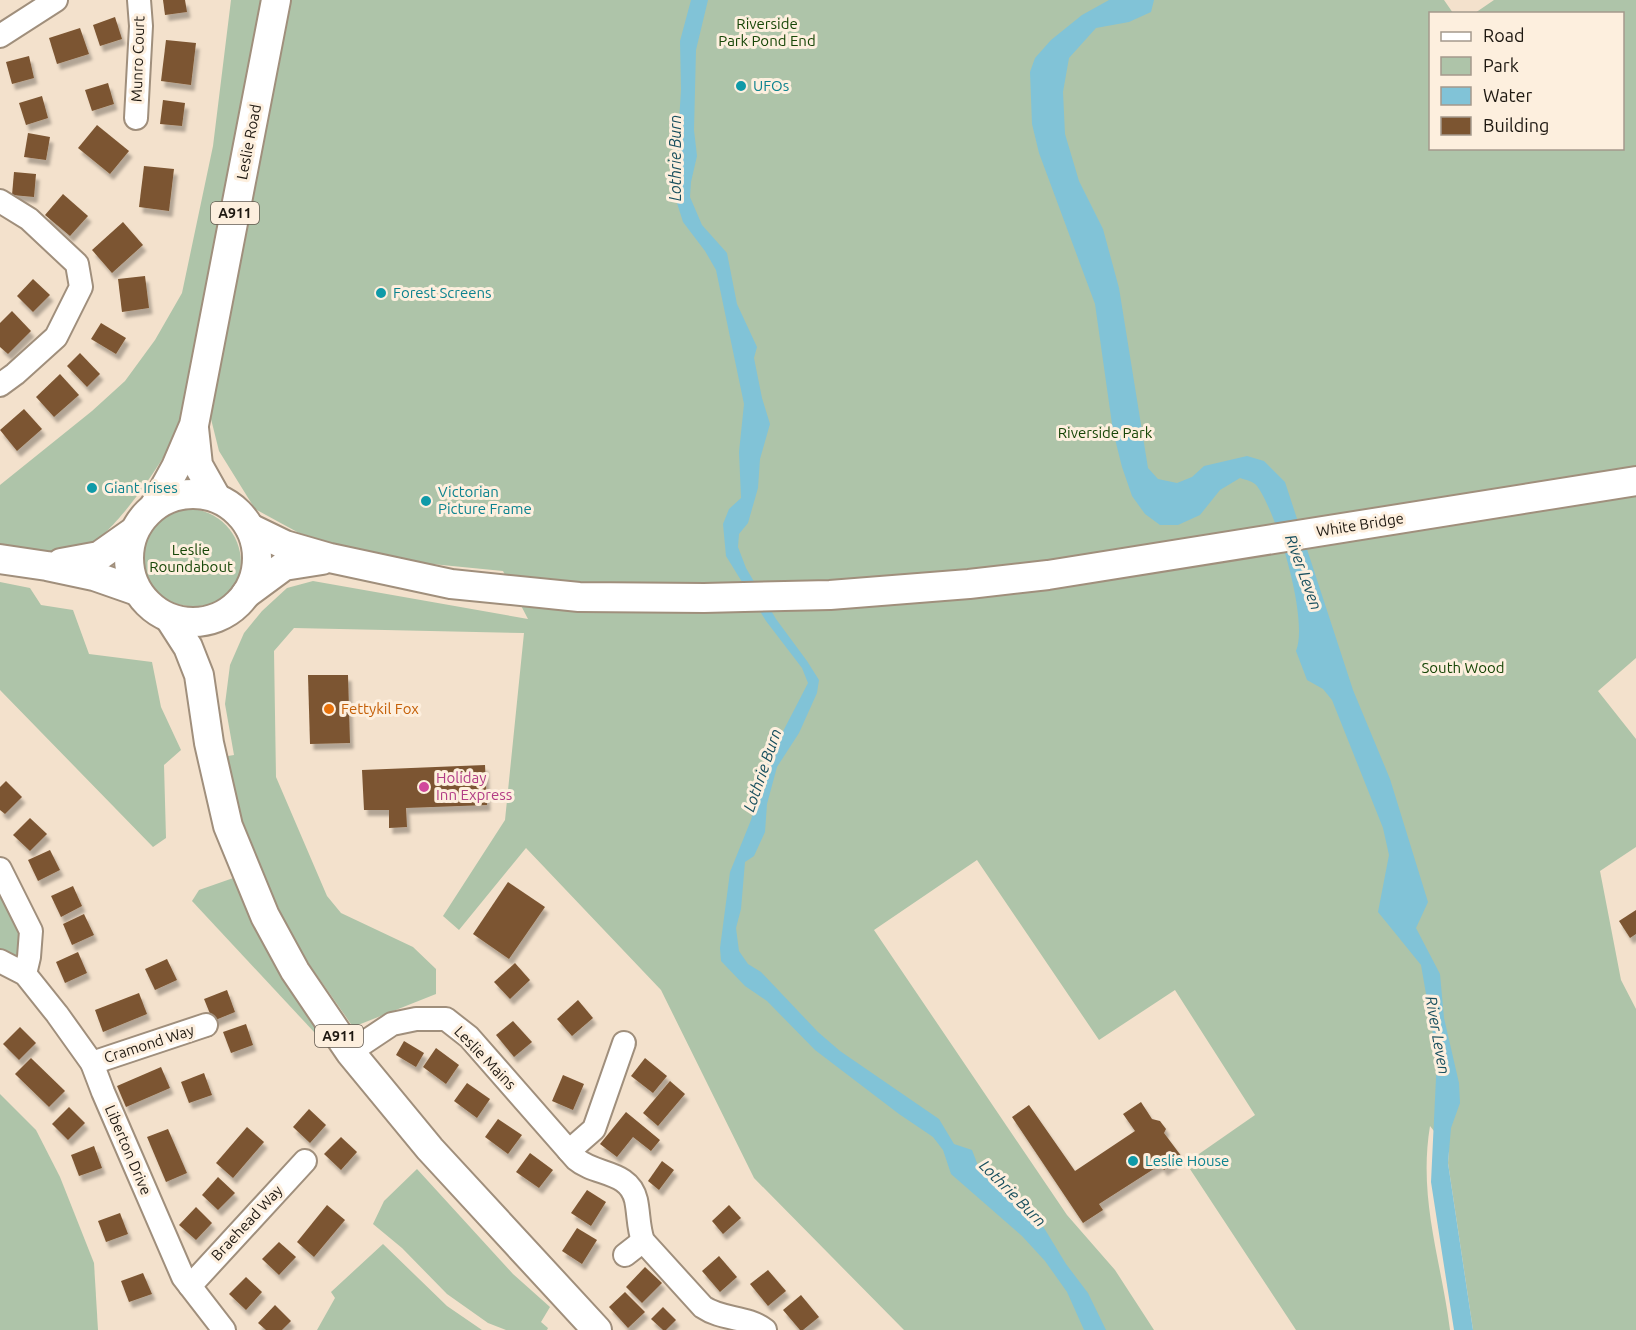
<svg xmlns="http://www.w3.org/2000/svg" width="1636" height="1330" viewBox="0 0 1636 1330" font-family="Ubuntu,sans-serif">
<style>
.green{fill:#aec4a9}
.water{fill:#81c3d7}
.building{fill:#7c5531;filter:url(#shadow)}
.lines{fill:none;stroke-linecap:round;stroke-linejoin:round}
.minor-casing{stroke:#a08f7c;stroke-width:26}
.major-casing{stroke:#a08f7c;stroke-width:32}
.minor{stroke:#fff;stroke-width:22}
.major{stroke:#fff;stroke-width:28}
.culture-dot{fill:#0f9aa8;stroke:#fdefde;stroke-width:2}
.food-dot{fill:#e8710a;stroke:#fdefde;stroke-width:2}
.hotel-dot{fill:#d1479c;stroke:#fdefde;stroke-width:2}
.labels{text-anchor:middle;stroke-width:6;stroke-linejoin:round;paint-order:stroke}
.shield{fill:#fdefde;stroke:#61584e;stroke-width:1.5}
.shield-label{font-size:14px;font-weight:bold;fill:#1e1811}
.park-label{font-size:15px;fill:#174607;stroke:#fdefde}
.street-label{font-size:15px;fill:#1e1811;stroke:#fdefde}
.culture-label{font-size:15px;fill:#0d838f;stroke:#fdefde;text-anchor:start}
.food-label{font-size:15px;fill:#c56008;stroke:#fdefde;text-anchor:start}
.hotel-label{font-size:15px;fill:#b23c85;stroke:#fdefde;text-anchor:start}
.water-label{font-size:16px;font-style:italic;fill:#184f5e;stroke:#fdefde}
</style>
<defs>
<filter id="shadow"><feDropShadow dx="3.5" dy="6" stdDeviation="1.5" flood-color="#0004"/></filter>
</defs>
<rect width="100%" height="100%" fill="#f3e1cc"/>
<g class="green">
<path d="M231,0H264L183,407C181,416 179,425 176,433C165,461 112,536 86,547C58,558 28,551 0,548V485L92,411L125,381L155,340L182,293L213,146Z"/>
<path d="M282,0H1444L1453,13L1430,14V148H1622V14L1475,13L1494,0H1636V658L1598,691L1636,739V847L1600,871L1621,980L1636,1009V1330H1473L1448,1163L1449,1150L1430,1126C1418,1199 1441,1259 1450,1330H1296L1186,1163L1255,1115L1175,990L1099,1040L977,860L874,930L1067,1215L1115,1270L1154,1330H904L754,1178L661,990L526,848L459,930L443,916L505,820L524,633L294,628L274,651L276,777L327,896L341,913L413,947L436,969V994L353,1027L300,951L247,845L222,757L234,755L225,704L230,665L244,633L262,611L287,588L313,581L528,619L503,571L391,560L299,533L255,509L219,451L206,399Z"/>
<path d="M181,508C257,507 262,612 188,606C177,605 164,600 156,591C127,558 145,524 181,508Z"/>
<path d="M0,582L30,588L41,605L73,610L89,654L152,662L161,707L181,750L164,765L166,838L153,847L0,690Z"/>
<path d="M0,869L29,957L0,961Z"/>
<path d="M239,876L342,1062L192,901L199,890Z"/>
<path d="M0,1094L36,1130L60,1177L94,1263L98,1330H0Z"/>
<path d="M417,1169L513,1274L550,1307L541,1322L548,1328L547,1330H506L488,1323L447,1294L402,1248L373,1224L384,1201Z"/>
<path d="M383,1244L447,1306L482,1330H317L335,1298L331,1292Z"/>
</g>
<g class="water">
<path d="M691,0H708L696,50L694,130L697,156L691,182L690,197L702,225L727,253L737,304L757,347L754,358L762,398L770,424L760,459L758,488L748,523L739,534L738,547L746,568L776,619L807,661L819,680L817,693L799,733L777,767L767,804L765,832L754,856L745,862L741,909L736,928L739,951L748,964L761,972L818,1032L840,1051L939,1119L954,1144L972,1150L977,1163L986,1177L1041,1223L1066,1264L1088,1293L1106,1330H1084L1067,1292L1045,1261L1022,1236L951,1174L943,1150L933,1137L899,1114L815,1050L767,1001L745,986L721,961L720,948L730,872L751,820L758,796L761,774L808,683L802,668L766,621L726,556L723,524L729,509L741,498L739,452L744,404L716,270L705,251L683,222L677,203L675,185L681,90L680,41Z"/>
<path d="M1109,0H1154L1151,12L1129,22L1096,28L1069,58L1063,92L1065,134L1079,181L1103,229L1119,288L1148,468L1158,479L1177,483L1192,477L1204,466L1247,456L1264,461L1285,482L1353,690L1390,779L1428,902L1416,928L1440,974L1444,1018L1459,1083L1460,1103L1451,1128L1448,1163L1473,1330H1454L1431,1182L1437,1057L1421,965L1378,912L1389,855L1383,828L1332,700L1323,689L1307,680L1296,651C1309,620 1277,513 1257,486C1253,481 1246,480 1240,478L1220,490L1200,515L1178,525H1160L1145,514L1132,496L1122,467L1113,431L1095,304L1039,153L1032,124L1030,72L1035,58L1051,40L1082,15Z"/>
</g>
<g class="building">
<path d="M163,0H185L187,12L165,15Z"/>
<path d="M115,17L122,39L100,46L93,25Z"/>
<path d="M80,28L89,54L57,64L49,38Z"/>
<path d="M166,40L196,43L191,85L161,81Z"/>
<path d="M29,56L34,78L12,84L6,62Z"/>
<path d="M108,83L114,104L92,111L85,90Z"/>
<path d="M42,96L48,118L26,125L19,103Z"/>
<path d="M163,100L185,103L182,126L160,124Z"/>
<path d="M97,125L129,151L110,174L78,148Z"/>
<path d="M28,133L50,137L46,160L24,157Z"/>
<path d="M144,166L174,169L169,211L139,207Z"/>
<path d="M14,172L36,174L34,197L12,195Z"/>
<path d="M63,194L88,216L70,236L45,215Z"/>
<path d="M123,222L143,245L112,273L92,250Z"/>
<path d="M145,276L149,308L122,312L118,279Z"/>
<path d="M33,279L50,295L33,312L17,296Z"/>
<path d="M12,311L31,331L8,354L0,347V323Z"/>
<path d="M101,323L126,338L116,354L91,339Z"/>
<path d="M80,353L100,374L87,387L67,366Z"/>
<path d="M60,374L79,395L54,417L36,397Z"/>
<path d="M24,409L42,429L17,451L0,430Z"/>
<path d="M308,675H348L350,743L310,744Z"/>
<path d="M485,765L487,805L406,808L407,827L389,828V810H364L362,770Z"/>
<path d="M6,781L22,797L5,814L0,810V787Z"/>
<path d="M30,818L47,834L30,851L13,835Z"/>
<path d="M50,850L60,870L38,881L28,860Z"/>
<path d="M508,882L545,907L509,959L473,934Z"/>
<path d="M73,886L82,906L61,917L51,896Z"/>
<path d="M1636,910V934L1630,938L1619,921Z"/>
<path d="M84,914L94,935L72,945L63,924Z"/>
<path d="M78,952L87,973L65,983L56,962Z"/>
<path d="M167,959L177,980L155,990L145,969Z"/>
<path d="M515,963L530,980L510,999L494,982Z"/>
<path d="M227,990L235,1012L213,1021L204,999Z"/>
<path d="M139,993L147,1014L103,1032L95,1010Z"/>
<path d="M578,1000L593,1018L572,1036L557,1019Z"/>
<path d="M513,1021L532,1042L514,1057L496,1035Z"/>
<path d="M246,1024L253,1045L231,1053L223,1032Z"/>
<path d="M20,1027L36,1043L19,1060L3,1044Z"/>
<path d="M404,1041L424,1053L416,1067L396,1055Z"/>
<path d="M436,1048L459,1065L446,1084L423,1067Z"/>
<path d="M31,1058L65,1091L49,1107L15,1074Z"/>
<path d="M645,1058L667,1076L653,1093L631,1076Z"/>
<path d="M161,1067L170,1088L126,1107L117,1086Z"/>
<path d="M204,1073L212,1095L189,1103L181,1082Z"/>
<path d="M563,1075L584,1084L573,1110L552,1101Z"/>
<path d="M670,1081L685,1094L658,1126L643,1113Z"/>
<path d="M467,1083L490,1099L477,1118L454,1101Z"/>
<path d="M1141,1102L1152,1119L1160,1121L1166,1129L1164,1133L1182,1157L1164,1170L1160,1165L1099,1204L1103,1210L1083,1223L1012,1117L1029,1105L1075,1171L1135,1131L1123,1114Z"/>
<path d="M69,1107L85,1123L68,1140L52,1124Z"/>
<path d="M309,1109L326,1125L310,1143L293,1127Z"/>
<path d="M626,1112L660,1140L651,1151L633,1137L617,1157L600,1144Z"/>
<path d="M498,1119L522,1135L508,1154L485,1137Z"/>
<path d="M247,1127L264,1142L233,1178L216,1163Z"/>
<path d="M168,1129L187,1173L166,1182L147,1137Z"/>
<path d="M341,1137L357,1152L341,1170L324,1154Z"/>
<path d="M94,1146L102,1168L79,1176L71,1155Z"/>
<path d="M530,1153L553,1170L539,1188L516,1172Z"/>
<path d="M662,1161L674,1170L659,1190L648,1181Z"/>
<path d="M218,1177L235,1193L218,1210L202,1195Z"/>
<path d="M587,1190L606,1202L591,1226L571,1213Z"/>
<path d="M327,1205L345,1220L314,1257L297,1242Z"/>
<path d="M729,1205L741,1218L723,1234L712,1221Z"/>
<path d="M196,1207L212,1223L196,1240L179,1225Z"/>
<path d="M120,1213L128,1234L106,1242L98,1221Z"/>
<path d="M577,1228L597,1240L582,1264L562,1251Z"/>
<path d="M279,1242L296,1257L279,1275L262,1259Z"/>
<path d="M719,1256L737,1277L720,1292L702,1271Z"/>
<path d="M645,1267L662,1283L642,1303L626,1287Z"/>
<path d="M768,1270L786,1291L768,1306L750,1284Z"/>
<path d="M143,1273L152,1294L129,1302L121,1281Z"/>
<path d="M246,1277L262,1292L246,1310L229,1294Z"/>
<path d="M625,1292L645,1312L628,1328L609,1307Z"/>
<path d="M801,1295L819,1317L803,1330H800L783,1310Z"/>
<path d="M275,1305L291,1321L282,1330H266L258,1323Z"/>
<path d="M663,1307L676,1320L666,1330H663L651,1319Z"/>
</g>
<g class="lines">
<g class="minor-casing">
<g id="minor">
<path d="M0,36L56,0"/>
<path d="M136,118L141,26L139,0"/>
<path d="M0,201L29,219L77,264L81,287L56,337L15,374L0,385"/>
<path d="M0,869L31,931L29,957L25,974"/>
<path d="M0,961L25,974L57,1014L92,1063L103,1092L183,1277L224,1330"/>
<path d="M350,1052L392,1024L416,1019H446L469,1037L576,1159C596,1176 629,1170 636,1200C639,1214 638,1227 643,1241L703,1307C722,1320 747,1316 765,1330"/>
<path d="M92,1063L206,1025"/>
<path d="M569,1151L594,1129L624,1043"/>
<path d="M625,1255L643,1241"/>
<path d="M190,1286L305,1161"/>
</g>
</g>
<g class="major-casing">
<g id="major">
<path d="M194,428L198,465L216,497"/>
<circle cx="193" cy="558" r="64"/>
<path d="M155,505L176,467L194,425L276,0"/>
<path d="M250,528L285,545L330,558L451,584L579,597L704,598L830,595L969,584L1048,575L1636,481"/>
<path d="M0,559L47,566L94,576L137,591"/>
<path d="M61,563L99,556L133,532"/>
<path d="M246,594L284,566L322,560"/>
<path d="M170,619L188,647L199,675L209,743L228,826L265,916L295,971L350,1052L430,1149L597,1330"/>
</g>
</g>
<use href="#minor" class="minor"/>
<use href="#major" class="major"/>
</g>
<g class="culture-dot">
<circle cx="741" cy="86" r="6"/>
<circle cx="381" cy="293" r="6"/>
<circle cx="92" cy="488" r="6"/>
<circle cx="426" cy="501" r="6"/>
<circle cx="1133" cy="1161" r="6"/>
</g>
<circle class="food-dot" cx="329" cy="709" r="6"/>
<circle class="hotel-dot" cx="424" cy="787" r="6"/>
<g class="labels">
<g class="shield">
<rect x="211" y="202" width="48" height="22" rx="4.5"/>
<rect x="315" y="1025" width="48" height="22" rx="4.5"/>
</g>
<g class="shield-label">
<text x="235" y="218">A911</text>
<text x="339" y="1041">A911</text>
</g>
<g class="park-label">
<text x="767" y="29">Riverside<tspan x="767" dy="17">Park Pond End</tspan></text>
<text x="1105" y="438">Riverside Park</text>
<text x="191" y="555">Leslie<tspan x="191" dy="17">Roundabout</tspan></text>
<text x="1463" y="673">South Wood</text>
</g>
<g class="street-label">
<text transform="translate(138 59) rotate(-88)" y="5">Munro Court</text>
<text transform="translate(249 142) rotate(-79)" y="5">Leslie Road</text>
<text transform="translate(1360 525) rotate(-9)" y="5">White Bridge</text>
<text transform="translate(149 1044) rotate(-18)" y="5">Cramond Way</text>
<text transform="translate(485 1058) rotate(46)" y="5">Leslie Mains</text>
<text transform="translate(128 1150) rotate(67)" y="5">Liberton Drive</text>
<text transform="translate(247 1223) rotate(-47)" y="5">Braehead Way</text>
</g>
<g class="culture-label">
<text x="753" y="91">UFOs</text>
<text x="393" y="298">Forest Screens</text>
<text x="104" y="493">Giant Irises</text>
<text x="438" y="497">Victorian<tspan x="438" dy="17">Picture Frame</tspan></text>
<text x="1145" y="1166">Leslie House</text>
</g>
<g class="food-label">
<text x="341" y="714">Fettykil Fox</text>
</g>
<g class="hotel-label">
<text x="436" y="783">Holiday<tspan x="436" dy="17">Inn Express</tspan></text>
</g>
<g class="water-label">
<text transform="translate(675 158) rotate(-90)" y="6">Lothrie Burn</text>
<text transform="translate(1304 572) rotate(70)" y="6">River Leven</text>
<text transform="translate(762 770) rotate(-71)" y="6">Lothrie Burn</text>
<text transform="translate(1438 1035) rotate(80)" y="6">River Leven</text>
<text transform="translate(1013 1193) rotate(45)" y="6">Lothrie Burn</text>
</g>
</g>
<rect x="1429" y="12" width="195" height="138" fill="#fdefde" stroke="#a4998c" stroke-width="1.5"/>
<rect x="1441" y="32" width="30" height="9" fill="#ffffff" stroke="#a4998c" stroke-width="1.5"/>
<text x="1483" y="42" font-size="18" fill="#1e1811">Road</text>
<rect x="1441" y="57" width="30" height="18" fill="#aec4a9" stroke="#a4998c" stroke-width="1.5"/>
<text x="1483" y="72" font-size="18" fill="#1e1811">Park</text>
<rect x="1441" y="87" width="30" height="18" fill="#81c3d7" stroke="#a4998c" stroke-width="1.5"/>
<text x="1483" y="102" font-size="18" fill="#1e1811">Water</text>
<rect x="1441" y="117" width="30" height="18" fill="#7c5531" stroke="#a4998c" stroke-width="1.5"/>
<text x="1483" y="132" font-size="18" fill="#1e1811">Building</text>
</svg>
